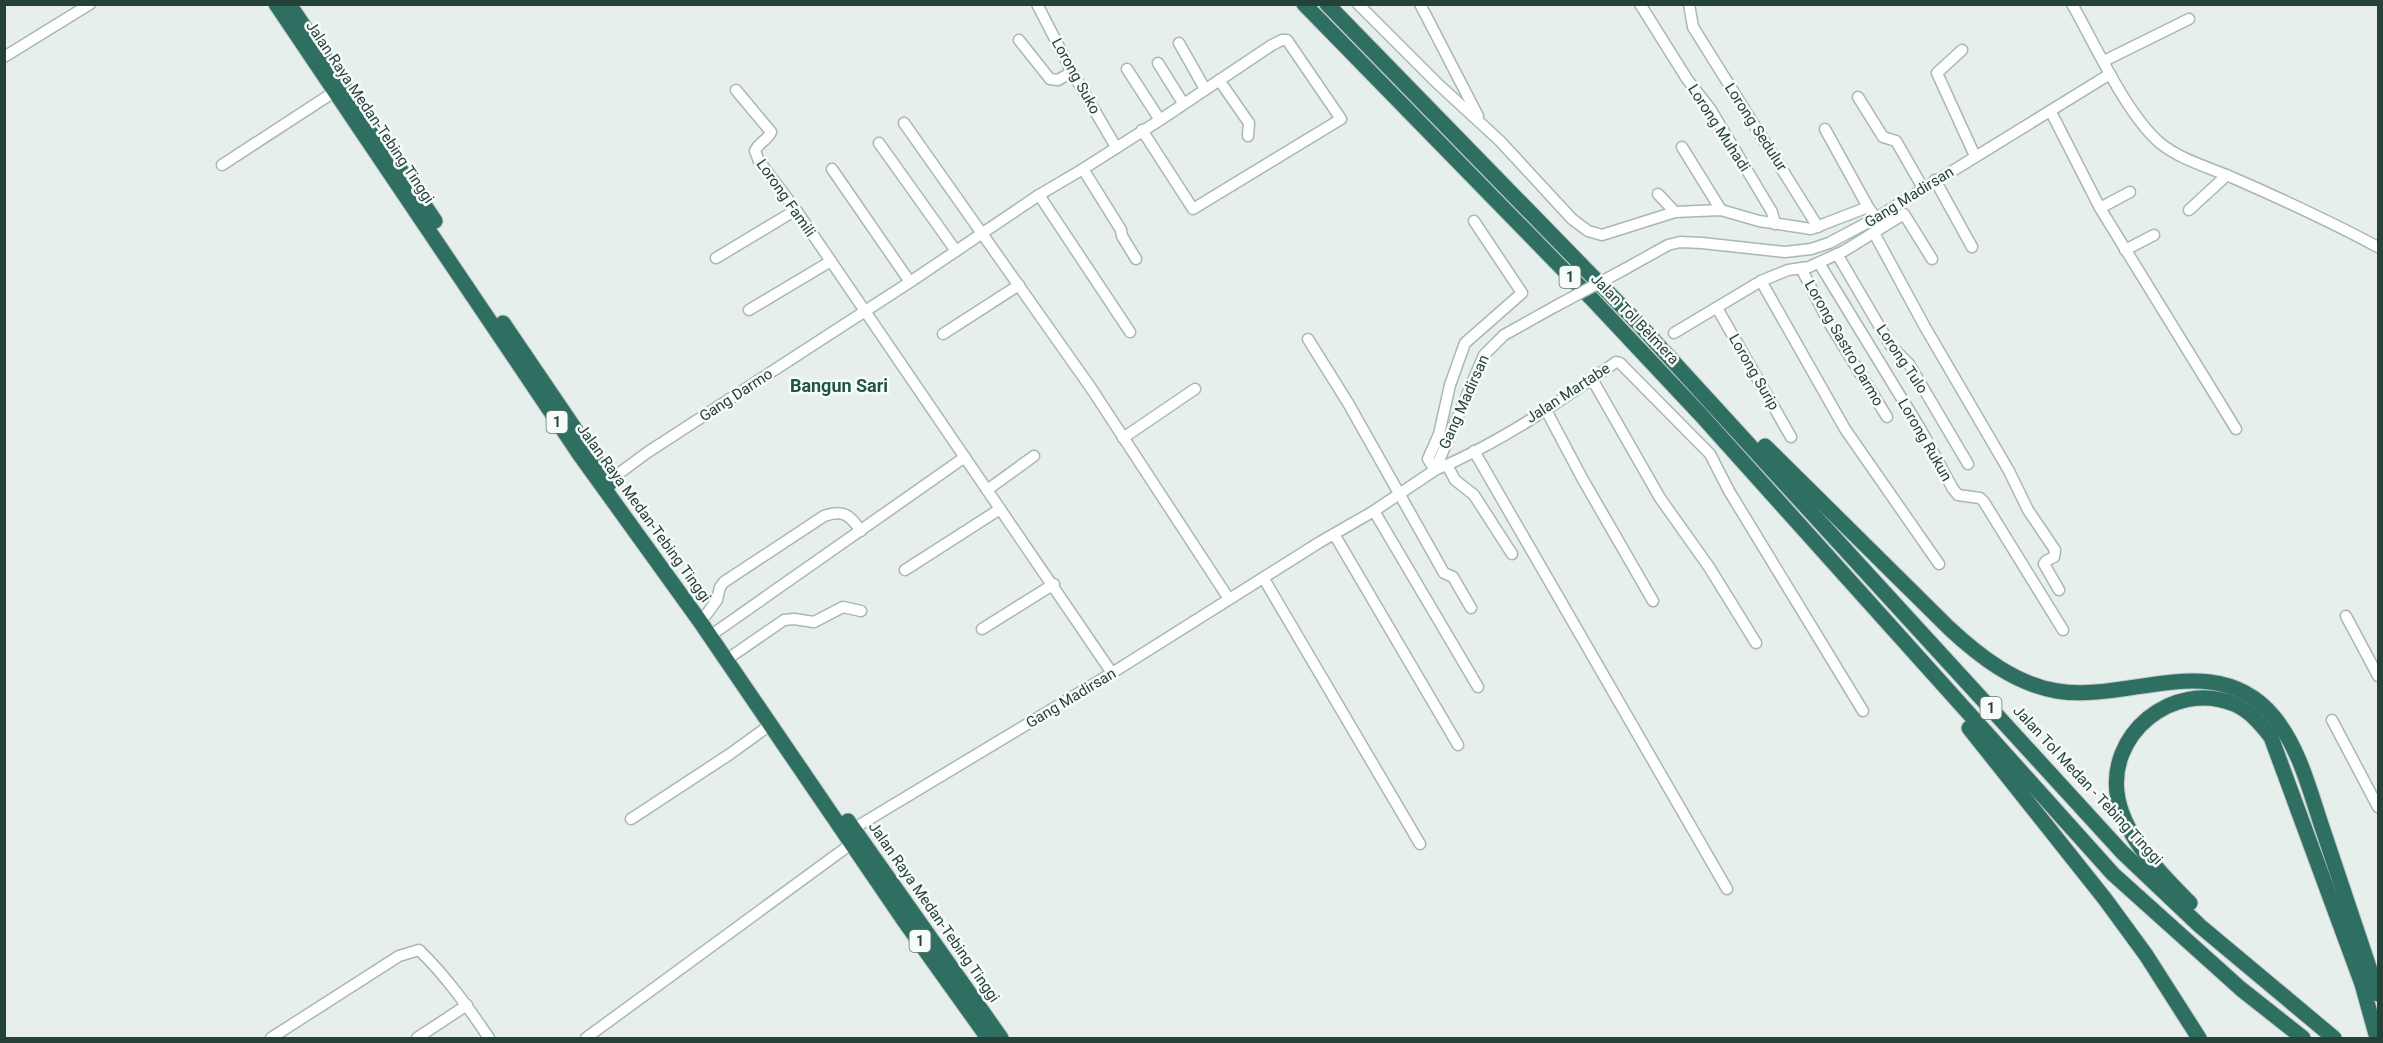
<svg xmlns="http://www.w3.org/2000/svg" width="2383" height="1043" viewBox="0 0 2383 1043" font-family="Roboto,sans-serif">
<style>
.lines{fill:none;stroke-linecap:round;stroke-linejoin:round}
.minor-casing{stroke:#a8b8b2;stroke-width:13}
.highway-casing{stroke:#c2cac8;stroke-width:17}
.minor{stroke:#fff;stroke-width:10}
.highway{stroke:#2f6f62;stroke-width:15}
.minor-bridge-casing{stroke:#a8b8b2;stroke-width:13;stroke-linecap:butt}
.minor-bridge{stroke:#fff;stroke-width:10}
.labels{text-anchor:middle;stroke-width:5;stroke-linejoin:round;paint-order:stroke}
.shield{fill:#f7fbf9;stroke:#637a73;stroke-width:1.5}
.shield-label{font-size:14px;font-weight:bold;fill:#24423a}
.street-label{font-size:15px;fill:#24423a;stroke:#f7fbf9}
.quarter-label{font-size:18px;font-weight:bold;fill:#1f5548;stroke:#f7fbf9}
</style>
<rect width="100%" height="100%" fill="#e6efeb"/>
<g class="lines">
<g class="minor-casing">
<g id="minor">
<path d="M1037,4L1072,72L1116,147"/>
<path d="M1358,4L1438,84L1500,141L1572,219L1588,231L1602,235L1675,212L1721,210L1759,221L1811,229L1868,207L1876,218"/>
<path d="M1420,4L1478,116"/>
<path d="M1640,4L1687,79L1711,110L1772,212L1775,224"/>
<path d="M1689,4L1693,27L1818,227"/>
<path d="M2072,4C2095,44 2126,114 2160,143C2182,161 2212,168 2238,180C2286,201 2333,223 2378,247"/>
<path d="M1019,40L1050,79L1058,80L1072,72"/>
<path d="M1179,43L1205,89"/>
<path d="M1962,50L1937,73L1975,156"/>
<path d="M4,57L90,4"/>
<path d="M2104,61L2189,19"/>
<path d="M1158,63L1183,103"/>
<path d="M1127,69L1160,120"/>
<path d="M1219,80L1249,123L1248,136"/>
<path d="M736,90L771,132C768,140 758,143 755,151L759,161L796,210L1112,673"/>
<path d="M1858,97L1883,137L1896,141L1923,188"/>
<path d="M2051,112L2100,208L2236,429"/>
<path d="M904,123L1091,388L1229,599"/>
<path d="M1825,129L1868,207"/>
<path d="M879,143L956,251"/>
<path d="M1682,147L1721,210"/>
<path d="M222,165L334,92"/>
<path d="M832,169L910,282"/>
<path d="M1083,169L1121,230L1122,236L1136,259"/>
<path d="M1935,180L1972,247"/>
<path d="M1658,194L1675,212"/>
<path d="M1039,195L1130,332"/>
<path d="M2100,208L2130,192"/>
<path d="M2189,210L2227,175"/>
<path d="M1474,221L1522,293L1465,343L1450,385L1439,434L1428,459L1435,470C1500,443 1559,402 1616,362L1620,363L1710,454L1729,491L1863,711"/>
<path d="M1874,233L1925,327L2009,471L2028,510L2055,550L2054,557L2046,561L2044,564L2059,590"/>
<path d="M2125,250L2154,235"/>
<path d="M1837,254L1891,346L1909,364L1968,464"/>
<path d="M716,258L796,210"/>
<path d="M1819,263L1921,430L1953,489L1958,495L1980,498L1984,502L2063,630"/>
<path d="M1801,268L1828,321L1887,417"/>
<path d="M1625,269L1668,245L1680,242L1702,243L1785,252L1811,249L1829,243L1876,218L2110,74"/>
<path d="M1761,281L1845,429L1939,564"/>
<path d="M1717,308L1791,437"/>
<path d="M749,310L831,261"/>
<path d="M1674,333L1761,281L1788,270L1809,267L1844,251L1904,214L1932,259"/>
<path d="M943,334L1019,285"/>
<path d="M1308,339L1348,403L1444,573L1453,577L1471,608"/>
<path d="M1592,379L1660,498L1709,567L1756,643"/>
<path d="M1546,410L1582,478L1653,601"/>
<path d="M1123,438L1195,389"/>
<path d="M1474,451L1727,889"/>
<path d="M1447,465L1455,480L1474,495L1512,554"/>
<path d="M610,480L648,452L910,282L1039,195L1083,169L1160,120L1272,45L1282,40H1287L1341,119L1193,209L1142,130"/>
<path d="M987,490L1034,456"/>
<path d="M1374,511L1478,687"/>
<path d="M1334,534L1458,745"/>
<path d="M905,570L1000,509"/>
<path d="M1264,579L1420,844"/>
<path d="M706,615L717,600L720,587L724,582L824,516C843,509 850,515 861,531"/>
<path d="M2346,616L2378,676"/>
<path d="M982,629L1054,584"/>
<path d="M717,631C799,573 882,515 965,457"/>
<path d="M726,660L784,620L794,619L814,622L843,607L861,611"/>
<path d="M2332,720L2378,807"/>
<path d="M631,819L730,754L770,725"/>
<path d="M848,832L1112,673L1320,542L1374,511L1435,470L1484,355L1504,335L1556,306"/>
<path d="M271,1038L399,956L419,950C446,976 468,1007 489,1038"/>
<path d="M417,1038L467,1005"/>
<path d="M586,1038L851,844"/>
</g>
</g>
<g class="highway-casing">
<g id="highway">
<path d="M276,4L580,455L699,620L905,922L988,1038"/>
<path d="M289,4L435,221"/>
<path d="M1304,4L1593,300L1701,415L2113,874L2241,989L2303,1038"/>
<path d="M1327,4L1637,322L2122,852L2200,926L2334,1038"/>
<path d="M503,323L611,482"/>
<path d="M1765,446L1949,628C1979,656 2015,684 2057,691C2129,703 2216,647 2274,717C2300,749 2310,792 2323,830C2341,885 2360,939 2378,994"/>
<path d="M1969,728L2105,899L2146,955L2199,1038"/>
<path d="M848,821L1001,1038"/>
<path d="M2190,903C2162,875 2126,839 2118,799C2105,735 2173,679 2234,704C2250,711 2261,724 2271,737L2362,984L2377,1038"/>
</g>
</g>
<use href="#minor" class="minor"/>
<use href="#highway" class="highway"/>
<g class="minor-bridge-casing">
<path id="minor-bridge" d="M1556,306L1625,269"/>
</g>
<use href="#minor-bridge" class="minor-bridge"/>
</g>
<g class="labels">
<g class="shield">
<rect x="1559.5" y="266" width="21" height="22" rx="4.5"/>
<rect x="546.5" y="411" width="21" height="22" rx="4.5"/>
<rect x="1980.5" y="697" width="21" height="22" rx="4.5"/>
<rect x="909.5" y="930" width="21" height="22" rx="4.5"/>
</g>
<g class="shield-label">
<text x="1570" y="282">1</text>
<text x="557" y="427">1</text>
<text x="1991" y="713">1</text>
<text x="920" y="946">1</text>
</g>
<g class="street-label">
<text transform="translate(1076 76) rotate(61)" y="5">Lorong Suko</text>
<text transform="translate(370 112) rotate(56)" y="5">Jalan Raya Medan-Tebing Tinggi</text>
<text transform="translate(1756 127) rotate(57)" y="5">Lorong Sedulur</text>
<text transform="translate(1719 128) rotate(57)" y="5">Lorong Muhadi</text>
<text transform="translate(1909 197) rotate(-32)" y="5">Gang Madirsan</text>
<text transform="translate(786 198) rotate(55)" y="5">Lorong Famili</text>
<text transform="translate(1635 319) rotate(46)" y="5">Jalan Tol Belmera</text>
<text transform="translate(1844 343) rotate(60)" y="5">Lorong Sastro Darmo</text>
<text transform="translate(1902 359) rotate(56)" y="5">Lorong Tulo</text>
<text transform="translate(1754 372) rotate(60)" y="5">Lorong Surip</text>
<text transform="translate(1568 393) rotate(-33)" y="5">Jalan Martabe</text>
<text transform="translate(736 395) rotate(-33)" y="5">Gang Darmo</text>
<text transform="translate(1464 402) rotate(-66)" y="5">Gang Madirsan</text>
<text transform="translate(1925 440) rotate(60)" y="5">Lorong Rukun</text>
<text transform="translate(644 513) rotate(54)" y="5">Jalan Raya Medan-Tebing Tinggi</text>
<text transform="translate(1071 698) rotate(-31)" y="5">Gang Madirsan</text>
<text transform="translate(2088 785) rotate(47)" y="5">Jalan Tol Medan - Tebing Tinggi</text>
<text transform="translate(934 912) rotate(55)" y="5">Jalan Raya Medan-Tebing Tinggi</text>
</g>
<g class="quarter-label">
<text x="839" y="392">Bangun Sari</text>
</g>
</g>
<rect width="2383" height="1043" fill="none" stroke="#24423a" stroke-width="12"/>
</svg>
